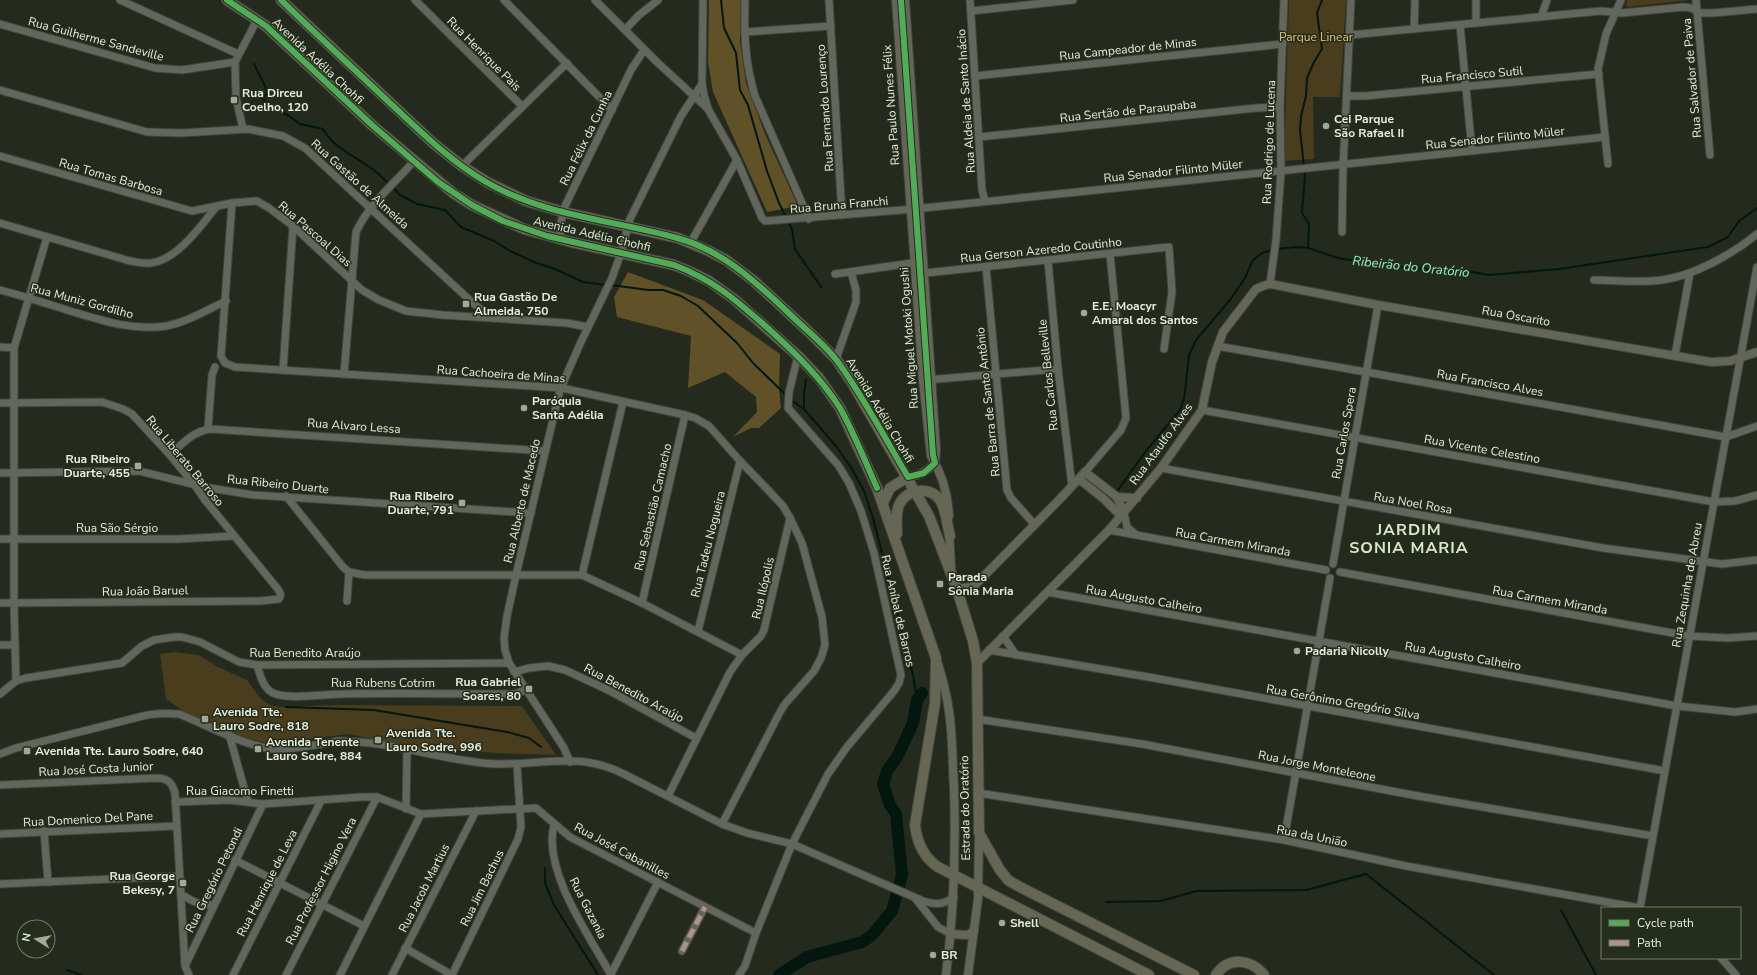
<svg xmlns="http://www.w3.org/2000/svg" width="1757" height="975" viewBox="0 0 1757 975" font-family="'Nunito Sans',sans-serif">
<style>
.green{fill:#4a3d1d}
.forest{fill:#615128}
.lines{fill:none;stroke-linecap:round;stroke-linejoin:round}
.stream{stroke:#03170f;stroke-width:2}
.river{stroke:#03170f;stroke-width:12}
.minor-casing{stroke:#40463c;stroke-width:9}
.major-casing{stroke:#40463c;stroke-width:10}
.highway-casing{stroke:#40463c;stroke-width:12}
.minor{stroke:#62665d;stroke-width:7}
.major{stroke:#646658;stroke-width:8}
.highway{stroke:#656654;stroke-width:10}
.quiet{stroke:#af9288;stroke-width:5;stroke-dasharray:10 5;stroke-linecap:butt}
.cycleway-casing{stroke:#252e1a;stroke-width:8}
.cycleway{stroke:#51ab58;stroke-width:6}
.poi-dot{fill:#a2a89b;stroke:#252e1a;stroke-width:1.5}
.labels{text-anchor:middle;stroke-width:3;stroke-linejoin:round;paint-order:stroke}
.park-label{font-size:12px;fill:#e2c17a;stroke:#252e1a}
.street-label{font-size:12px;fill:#e6ecdf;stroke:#252e1a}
.poi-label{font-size:12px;font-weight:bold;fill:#e6ecdf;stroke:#252e1a;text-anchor:start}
.water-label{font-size:13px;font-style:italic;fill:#92edcf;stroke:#252e1a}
.district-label{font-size:16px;font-weight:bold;letter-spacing:1px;fill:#dae7cd;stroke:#252e1a}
</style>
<rect width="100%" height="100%" fill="#242a1e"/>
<g class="green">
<path d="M1289,0H1346L1340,97H1313L1314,159L1284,161Z"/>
<path d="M1627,0H1689L1626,7Z"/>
<path d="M174,652L199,655L218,667L247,680L261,699L270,705L280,707L335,705L522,706L556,755L496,753L420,748L348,734L271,744L238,737L196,720L166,699L160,654Z"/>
</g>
<g class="forest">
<path d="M709,0H741L740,42L746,83L765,134L798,206L767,212L713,92L708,62Z"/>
<path d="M628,272L703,300L780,354L779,389L781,408L759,428H751L733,437L757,412L756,397L725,372L688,388L691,336L617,317L614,297Z"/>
</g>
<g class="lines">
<g class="stream">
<path d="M721,0L724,28L736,53L740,90L748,105L767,171L779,203L786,217"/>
<path d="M254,64L267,90L266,95L263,97L267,108L275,109L289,116L300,124L323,129C334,148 353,155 371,168C377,172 383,178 389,184"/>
<path d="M392,187L400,195L417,204L445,210L461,227L494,241L510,251L536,263L555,269L583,282L606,285"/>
<path d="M788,221L792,229L795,249L821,287"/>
<path d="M1308,248L1309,224L1302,213L1305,176L1300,130L1301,116L1306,96L1307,78L1314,62L1322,49L1317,13L1322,0"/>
<path d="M1277,249L1296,247L1308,248L1338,258L1379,265L1437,270L1467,271L1489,275L1559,269L1708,247L1728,237L1739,221L1757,208"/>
<path d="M611,285L648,290H663L681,296L698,306L737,343L753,363L787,396"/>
<path d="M791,400L804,409L836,446L852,469L864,491L873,518L913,675L917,700"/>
<path d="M804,409V394L806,379"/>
<path d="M1118,490L1146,451L1180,410L1184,399L1189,355L1196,340L1230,300L1245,278L1253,260L1262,253L1272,250"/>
<path d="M286,707L374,710L507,732L529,738L541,747"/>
<path d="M545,868V883L554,905L598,975"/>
<path d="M1106,902L1161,901L1196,891L1306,890L1366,874L1494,975"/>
<path d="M1561,910L1596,975"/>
<path d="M67,970L82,975"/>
</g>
<path class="river" d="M779,975L807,957L862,942L871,936L892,911L902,875L896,814L890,805L883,784L887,771L897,757L913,723L917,700L922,693"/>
<g class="minor-casing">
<g id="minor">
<path d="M120,0L238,54"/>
<path d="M415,0L522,106"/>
<path d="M504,0L612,110"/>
<path d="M595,0L658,63L707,108"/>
<path d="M703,0L702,84L704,95L708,109L737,160L762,218L765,221L914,209L1605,137"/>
<path d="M745,0C744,34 745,63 755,96L809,219"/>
<path d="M829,0L842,215"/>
<path d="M970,0L982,190L985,201"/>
<path d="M1696,0L1710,155"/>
<path d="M971,11L1073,0"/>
<path d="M1541,17L1547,0"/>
<path d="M1476,23V0"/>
<path d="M0,24L155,68L182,70L235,62"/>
<path d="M1460,25L1472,151"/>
<path d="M1414,29L1415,0"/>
<path d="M625,30L638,16L658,0"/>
<path d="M745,32L831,26"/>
<path d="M1350,35L1601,11L1622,13L1683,7L1692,8L1699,13H1713L1757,9"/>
<path d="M975,76L1283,44"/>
<path d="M0,90L147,132L181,133L248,129L283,136L305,148L474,304L493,318"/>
<path d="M1347,96H1365L1599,74"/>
<path d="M243,129L236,98L235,62L257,20"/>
<path d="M979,137L1256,108L1280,107"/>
<path d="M0,156L192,211L232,203L257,201L269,208L293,226L362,290L379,300L406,311L443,315L567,323L588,327"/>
<path d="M1608,164L1598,69L1606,34L1621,0"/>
<path d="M462,166L567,63"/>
<path d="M232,203L221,356L225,363L235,367L562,388L685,415L695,418L709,426L740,461L769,491L783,506L790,518L802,543L822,617L825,645L821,658L814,671L785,704L780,712L722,824"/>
<path d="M0,223L130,261C137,262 144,264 151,263C177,260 201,226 216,207"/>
<path d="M1342,232L1343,169L1351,0"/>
<path d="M560,240V226L565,206L631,70L644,50"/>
<path d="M691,242L737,160"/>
<path d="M1048,261L1058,369L1072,486"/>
<path d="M986,267L1007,490L1011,498L1035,525"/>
<path d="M835,274L919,262"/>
<path d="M916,274L1169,247L1172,292L1164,349"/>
<path d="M1594,280C1616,280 1640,283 1662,280C1693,276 1733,254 1757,234"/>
<path d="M1270,284L1276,240L1281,172L1280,107L1284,0"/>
<path d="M0,290C23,296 45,303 67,310C100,320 132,331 166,326C187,322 207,310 226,301"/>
<path d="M1217,346L1366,372L1726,437L1757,426"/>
<path d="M0,347L14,348"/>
<path d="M1675,355L1690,273"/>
<path d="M836,359L856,302V290L851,272"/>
<path d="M283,370L293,226"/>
<path d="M344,374L356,232C369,204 394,184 414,161"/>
<path d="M926,380L1058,369"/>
<path d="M0,403L102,402L123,409L132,414L170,455L196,487L205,500L277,588C280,592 282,595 279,599L260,601L0,603"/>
<path d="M1202,410L1714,502L1735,501L1757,495"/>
<path d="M208,429L212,375L215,367"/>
<path d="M170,455C182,444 192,432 210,429L545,451"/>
<path d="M1161,468L1603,548L1722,564L1757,560"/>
<path d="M1085,472L1121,430L1126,418L1110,254"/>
<path d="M0,473L139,471L204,487L253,495L531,513"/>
<path d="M286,496L343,567L349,572L365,575H582L642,603L742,655"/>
<path d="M1124,513L1127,527L1135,534"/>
<path d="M1109,530L1326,570"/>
<path d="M0,539H179L234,536"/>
<path d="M1333,564L1378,305"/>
<path d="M1340,572L1689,636L1727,638L1757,636"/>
<path d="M582,575L623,402"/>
<path d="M1047,592L1677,706L1735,712L1757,709"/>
<path d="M347,601L349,572"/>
<path d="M642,603L685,415"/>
<path d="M698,631L740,461"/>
<path d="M1003,636L1016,655"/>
<path d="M0,645H15"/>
<path d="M989,650L1154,678L1665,771"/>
<path d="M257,665C260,675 263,688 273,693C288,700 326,694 343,694C397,693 450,694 504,694H514L526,690"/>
<path d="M514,672L529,668L548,666L565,670L608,690L696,738"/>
<path d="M16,681L14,603V348L47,237"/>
<path d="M0,694L16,681L26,678L122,663L142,646L154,640L174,637H182L200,642L239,662L257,665L509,663"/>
<path d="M977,719L1142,744L1418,796L1653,836"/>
<path d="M229,734L248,802"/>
<path d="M0,754L16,748L143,716C155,713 166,713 179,714C205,724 252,750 278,749C298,749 319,744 339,741C388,741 435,758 483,763C518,767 552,758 586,762C600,764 612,768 624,774L722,824L747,833L792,844L923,901C936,905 943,905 954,897"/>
<path d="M570,762L564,748L509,663L505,650L504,638L507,616L516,575L560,390L580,344L612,278L621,253L630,219L681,116L702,84"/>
<path d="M0,785L156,778C167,778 172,782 175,793L185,966L189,975"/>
<path d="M978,793L1284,840L1406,866L1640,908"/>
<path d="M668,796L730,672L742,655L761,636L764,630L790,518"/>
<path d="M175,802L229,800L263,804L362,797H377L421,814L536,808L570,837L756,933"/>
<path d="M406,809L407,751"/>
<path d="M554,825C542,870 590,937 611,975"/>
<path d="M44,831L48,882"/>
<path d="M0,834L176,826"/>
<path d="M1284,840L1330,578"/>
<path d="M235,860L364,926"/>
<path d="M0,884L179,876"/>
<path d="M181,894C192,901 199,906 213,905"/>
<path d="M915,898L938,927L951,934"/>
<path d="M1640,908L1757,267"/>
<path d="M405,948L452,975"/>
<path d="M682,951L705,907"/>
<path d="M1721,958L1736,975"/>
<path d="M186,964L263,804"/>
<path d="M611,974L658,882"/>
<path d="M233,975L321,801"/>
<path d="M286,975L377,797"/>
<path d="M340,975L421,814"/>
<path d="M392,975L476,811"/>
<path d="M452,975L518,839L521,827L517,765"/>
<path d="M739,975L745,966L756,933L792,844L828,774L847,747L894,691L899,683L901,675L874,553L861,511L849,483L838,465L788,408L789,392L798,356"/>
</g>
</g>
<g class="major-casing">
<g id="major">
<path d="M896,0L923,380L931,456C942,474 948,495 949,516"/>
<path d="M905,0L936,449L935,463C927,472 920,475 908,477"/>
<path d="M1079,479L1104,499L1121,516"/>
<path d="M1117,497L1137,498"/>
<path d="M949,530L951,568"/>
<path d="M957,589L970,587L976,584L1060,499L1085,472L1117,497L1124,513"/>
<path d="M977,663L1109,530L1161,468L1202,410L1212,362L1223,332L1256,289L1263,286L1270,284L1378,305L1711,362L1730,361L1757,352"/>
<path d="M938,664C942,678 946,691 948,705C953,732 952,760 954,787C956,851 954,912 946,975"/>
<path d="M951,934L967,935L974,931"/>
<path d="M968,975L978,899L979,833"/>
</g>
</g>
<g class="highway-casing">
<g id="highway">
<path d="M227,0L266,26L372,125L453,193L472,205L524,229L571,242L674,265L691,272L709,281L734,299L798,356L819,378L840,408L877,488L936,658L935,703L915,825C917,842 923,857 938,867L1149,975"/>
<path d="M281,0L433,143L462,166L487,182L526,201L563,212L678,238L709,251L726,260L754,281L809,332L836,359L851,381L929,516L957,589L973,641L977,663L979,833L1000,870L1008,880L1018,886L1194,975"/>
<path d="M883,503L890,488L908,477"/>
<path d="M897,534C897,524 895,512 900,503C908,489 930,486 940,500C946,509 947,525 950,536"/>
<path d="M1216,975C1229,956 1251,959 1264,975"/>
</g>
</g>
<use href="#minor" class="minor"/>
<use href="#major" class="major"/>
<use href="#highway" class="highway"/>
<path class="quiet" d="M682,951L705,907"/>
<g class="cycleway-casing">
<g id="cycleway">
<path d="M227,0L266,26L372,125L438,182L472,205L503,221L547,236L674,265C716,281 738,302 771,331C797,355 821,378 840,408C854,433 865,461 877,488"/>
<path d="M281,0C317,35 354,69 391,104C421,132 450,161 486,182C544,216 613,220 677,238C726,251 762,288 797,321C811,334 827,347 838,362C864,398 885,438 908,477L924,473L935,463L933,455L901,0"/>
</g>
</g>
<use href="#cycleway" class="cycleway"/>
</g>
<g class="poi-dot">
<rect x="230" y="96" width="8" height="8" rx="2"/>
<circle cx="1326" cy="126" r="4"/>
<rect x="462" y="300" width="8" height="8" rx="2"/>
<circle cx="1084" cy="313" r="4"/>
<circle cx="524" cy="408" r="4"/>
<rect x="134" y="462" width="8" height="8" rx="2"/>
<rect x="458" y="499" width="8" height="8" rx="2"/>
<rect x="936" y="580" width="8" height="8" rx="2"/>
<circle cx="1297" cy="651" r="4"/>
<rect x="525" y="685" width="8" height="8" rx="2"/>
<rect x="201" y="715" width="8" height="8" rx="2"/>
<rect x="374" y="736" width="8" height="8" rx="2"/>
<rect x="254" y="745" width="8" height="8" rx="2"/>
<rect x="23" y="747" width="8" height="8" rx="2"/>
<rect x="179" y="879" width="8" height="8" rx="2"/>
<circle cx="1002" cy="923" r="4"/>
<circle cx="933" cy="955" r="4"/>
</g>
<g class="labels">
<g class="park-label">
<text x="1316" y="41">Parque Linear</text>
</g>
<g class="street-label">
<text transform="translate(96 39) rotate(15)" y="4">Rua Guilherme Sandeville</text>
<text transform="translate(1128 49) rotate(-6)" y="4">Rua Campeador de Minas</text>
<text transform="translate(484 54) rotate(45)" y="4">Rua Henrique Pais</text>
<text transform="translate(318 61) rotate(43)" y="4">Avenida Adélia Chohfi</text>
<text transform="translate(1472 75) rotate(-5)" y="4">Rua Francisco Sutil</text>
<text transform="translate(1692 78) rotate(-95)" y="4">Rua Salvador de Paiva</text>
<text transform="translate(966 101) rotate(-94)" y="4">Rua Aldeia de Santo Inácio</text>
<text transform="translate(891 105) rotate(-94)" y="4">Rua Paulo Nunes Félix</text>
<text transform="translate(825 108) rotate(-94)" y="4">Rua Fernando Lourenço</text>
<text transform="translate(1128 111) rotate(-6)" y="4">Rua Sertão de Paraupaba</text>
<text transform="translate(586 138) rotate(-64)" y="4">Rua Félix da Cunha</text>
<text transform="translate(1495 138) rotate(-6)" y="4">Rua Senador Filinto Müler</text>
<text transform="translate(1269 142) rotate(-88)" y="4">Rua Rodrigo de Lucena</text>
<text transform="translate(1173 171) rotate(-6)" y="4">Rua Senador Filinto Müler</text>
<text transform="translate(111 177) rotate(16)" y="4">Rua Tomas Barbosa</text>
<text transform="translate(360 184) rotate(42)" y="4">Rua Gastão de Almeida</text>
<text transform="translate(839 205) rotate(-5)" y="4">Rua Bruna Franchi</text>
<text transform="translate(315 234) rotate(41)" y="4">Rua Pascoal Dias</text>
<text transform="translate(592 234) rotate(13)" y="4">Avenida Adélia Chohfi</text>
<text transform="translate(1041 250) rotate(-6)" y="4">Rua Gerson Azeredo Coutinho</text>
<text transform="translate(82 301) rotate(15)" y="4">Rua Muniz Gordilho</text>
<text transform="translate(1516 316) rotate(10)" y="4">Rua Oscarito</text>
<text transform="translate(909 338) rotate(-94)" y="4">Rua Miguel Motoki Ogushi</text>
<text transform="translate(501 374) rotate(4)" y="4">Rua Cachoeira de Minas</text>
<text transform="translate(1048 375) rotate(-96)" y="4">Rua Carlos Belleville</text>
<text transform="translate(1490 383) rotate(10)" y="4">Rua Francisco Alves</text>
<text transform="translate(988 402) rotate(-96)" y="4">Rua Barra de Santo Antônio</text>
<text transform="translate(880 410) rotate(59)" y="4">Avenida Adélia Chohfi</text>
<text transform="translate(354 426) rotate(4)" y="4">Rua Alvaro Lessa</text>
<text transform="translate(1344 433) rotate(-80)" y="4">Rua Carlos Spera</text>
<text transform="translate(1161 444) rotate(-54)" y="4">Rua Ataulfo Alves</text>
<text transform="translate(1482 449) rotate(10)" y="4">Rua Vicente Celestino</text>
<text transform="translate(185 461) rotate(50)" y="4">Rua Liberato Barroso</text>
<text transform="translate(278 484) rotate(6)" y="4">Rua Ribeiro Duarte</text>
<text transform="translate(522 501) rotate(-77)" y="4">Rua Alberto de Macedo</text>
<text transform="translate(1413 503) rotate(10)" y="4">Rua Noel Rosa</text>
<text transform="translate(653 507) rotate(-77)" y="4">Rua Sebastião Camacho</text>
<text x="117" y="532">Rua São Sérgio</text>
<text transform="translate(1233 542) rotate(10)" y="4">Rua Carmem Miranda</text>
<text transform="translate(708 544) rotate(-76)" y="4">Rua Tadeu Nogueira</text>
<text transform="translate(1687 585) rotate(-80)" y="4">Rua Zequinha de Abreu</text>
<text transform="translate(763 588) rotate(-77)" y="4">Rua Ilópolis</text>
<text transform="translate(145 591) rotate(-1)" y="4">Rua João Baruel</text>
<text transform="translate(1144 599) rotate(10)" y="4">Rua Augusto Calheiro</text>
<text transform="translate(1550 600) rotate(10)" y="4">Rua Carmem Miranda</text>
<text transform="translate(898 611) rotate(77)" y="4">Rua Aníbal de Barros</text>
<text x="305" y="657">Rua Benedito Araújo</text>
<text transform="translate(1463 656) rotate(10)" y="4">Rua Augusto Calheiro</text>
<text x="383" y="687">Rua Rubens Cotrim</text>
<text transform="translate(634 693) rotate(28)" y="4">Rua Benedito Araújo</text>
<text transform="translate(1343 702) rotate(10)" y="4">Rua Gerônimo Gregório Silva</text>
<text transform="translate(1317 766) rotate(11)" y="4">Rua Jorge Monteleone</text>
<text transform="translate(96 769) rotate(-3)" y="4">Rua José Costa Junior</text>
<text x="240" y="795">Rua Giacomo Finetti</text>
<text transform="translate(965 808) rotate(-91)" y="4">Estrada do Oratório</text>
<text transform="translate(88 819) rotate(-3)" y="4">Rua Domenico Del Pane</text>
<text transform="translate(1312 836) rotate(11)" y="4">Rua da União</text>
<text transform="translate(622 851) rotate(28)" y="4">Rua José Cabanilles</text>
<text transform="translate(214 880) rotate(-64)" y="4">Rua Gregório Petondi</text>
<text transform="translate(321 881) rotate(-63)" y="4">Rua Professor Higino Vera</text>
<text transform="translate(267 883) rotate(-63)" y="4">Rua Henrique de Leva</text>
<text transform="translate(424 888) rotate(-63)" y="4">Rua Jacob Martius</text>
<text transform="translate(482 888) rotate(-64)" y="4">Rua Jim Bachus</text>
<text transform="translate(588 908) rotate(63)" y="4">Rua Gazania</text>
</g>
<g class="poi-label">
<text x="242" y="97">Rua Dirceu<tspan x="242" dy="14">Coelho, 120</tspan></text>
<text x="1334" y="123">Cei Parque<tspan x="1334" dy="14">São Rafael II</tspan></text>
<text x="474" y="301">Rua Gastão De<tspan x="474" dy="14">Almeida, 750</tspan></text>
<text x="1092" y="310">E.E. Moacyr<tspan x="1092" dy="14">Amaral dos Santos</tspan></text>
<text x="532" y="405">Paróquia<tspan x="532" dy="14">Santa Adélia</tspan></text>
<text x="130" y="463" text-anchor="end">Rua Ribeiro<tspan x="130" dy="14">Duarte, 455</tspan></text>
<text x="454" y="500" text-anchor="end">Rua Ribeiro<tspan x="454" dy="14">Duarte, 791</tspan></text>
<text x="948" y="581">Parada<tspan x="948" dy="14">Sônia Maria</tspan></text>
<text x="1305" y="655">Padaria Nicolly</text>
<text x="521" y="686" text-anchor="end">Rua Gabriel<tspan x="521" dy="14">Soares, 80</tspan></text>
<text x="213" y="716">Avenida Tte.<tspan x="213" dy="14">Lauro Sodre, 818</tspan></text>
<text x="386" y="737">Avenida Tte.<tspan x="386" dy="14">Lauro Sodre, 996</tspan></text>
<text x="266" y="746">Avenida Tenente<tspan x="266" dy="14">Lauro Sodre, 884</tspan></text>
<text x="35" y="755">Avenida Tte. Lauro Sodre, 640</text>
<text x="175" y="880" text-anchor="end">Rua George<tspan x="175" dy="14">Bekesy, 7</tspan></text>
<text x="1010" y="927">Shell</text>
<text x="941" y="959">BR</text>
</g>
<g class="water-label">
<text transform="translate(1411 266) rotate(6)" y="5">Ribeirão do Oratório</text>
</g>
<g class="district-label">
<text x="1409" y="535">JARDIM<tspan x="1409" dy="18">SONIA MARIA</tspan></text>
</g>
</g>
<rect x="1601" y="907" width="140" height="52" fill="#252e1a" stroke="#727a69"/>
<rect x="1609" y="920" width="20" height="6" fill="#51ab58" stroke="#727a69"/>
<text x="1637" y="927" font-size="12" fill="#e6ecdf">Cycle path</text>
<rect x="1609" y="940" width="20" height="6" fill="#af9288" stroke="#727a69"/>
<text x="1637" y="947" font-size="12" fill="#e6ecdf">Path</text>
<g transform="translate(36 939) rotate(281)"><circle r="19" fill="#252e1a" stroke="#727a69"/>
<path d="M0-3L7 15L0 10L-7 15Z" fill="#a2a89b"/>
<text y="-6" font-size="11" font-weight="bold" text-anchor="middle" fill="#e6ecdf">N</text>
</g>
</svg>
